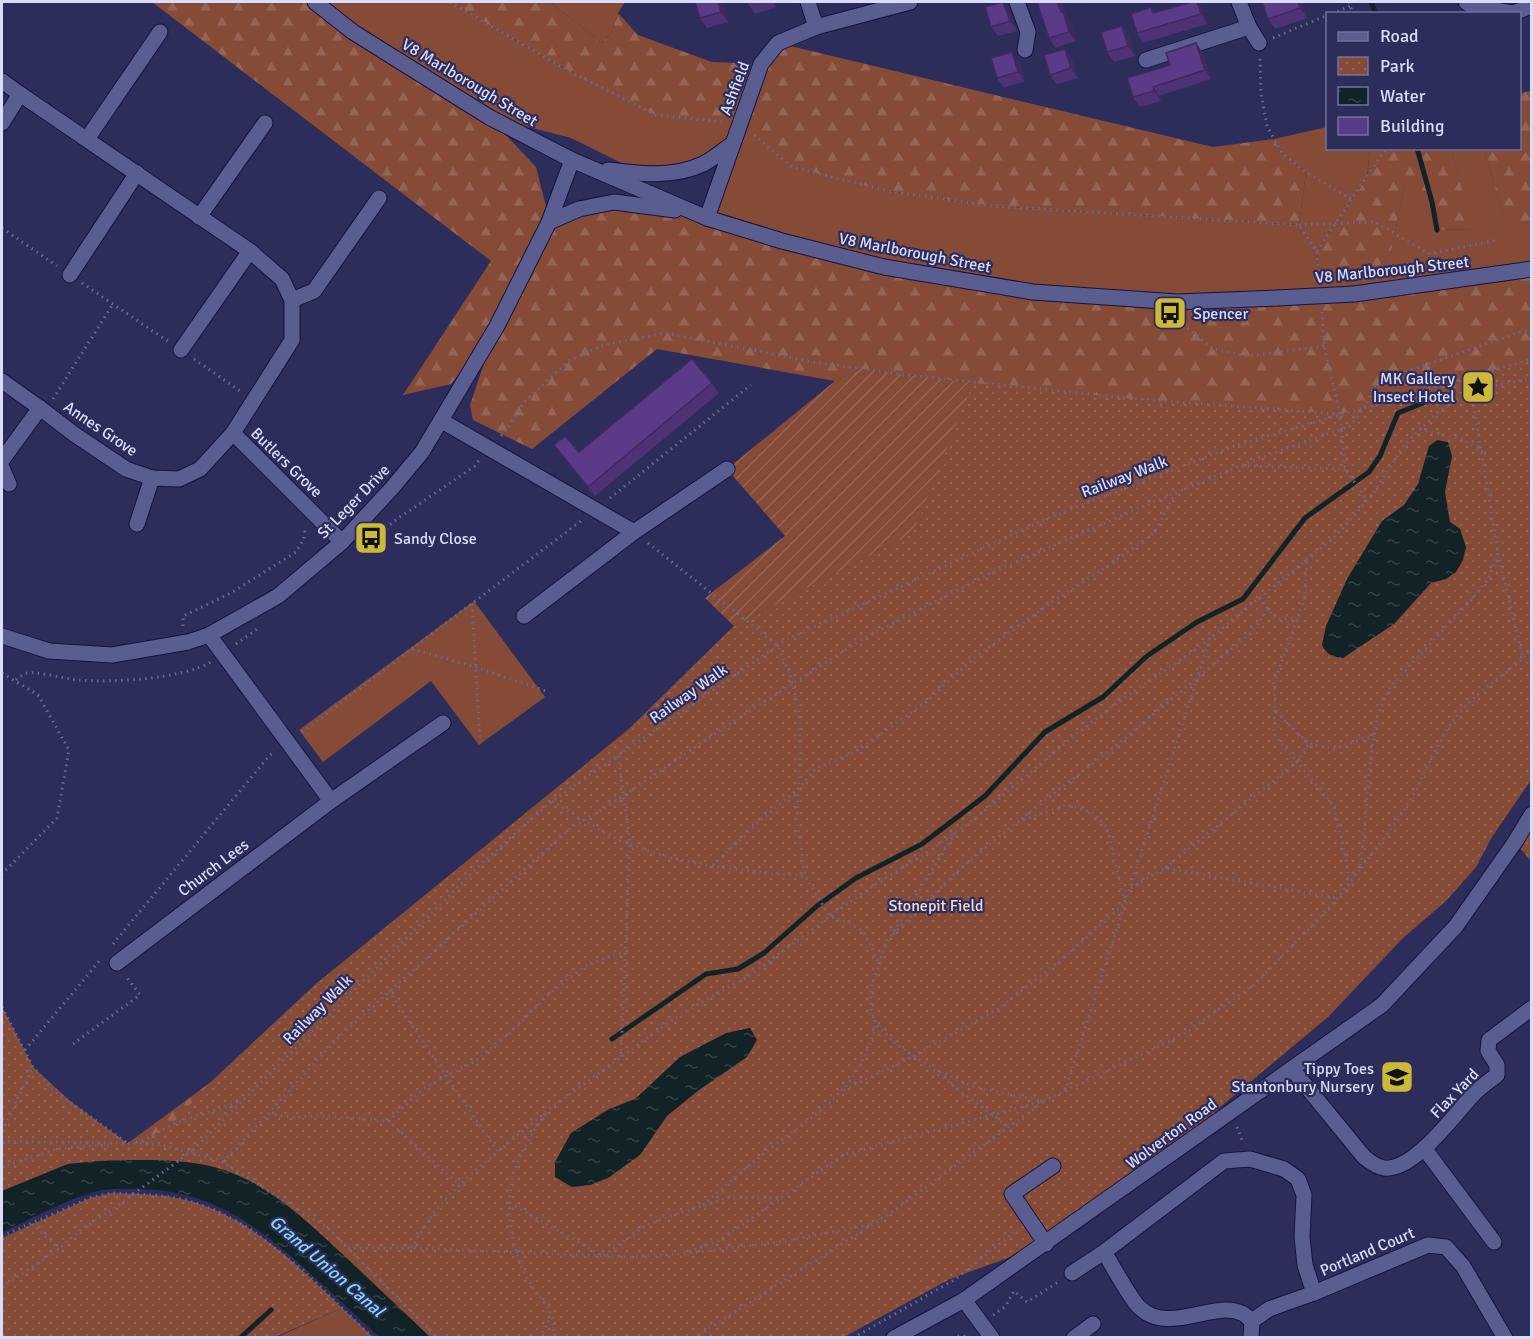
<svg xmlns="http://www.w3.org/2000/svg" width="1533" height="1339" viewBox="0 0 1533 1339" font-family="Signika,sans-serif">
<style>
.grass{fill:#854b36}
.forest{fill:url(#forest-firs)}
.park{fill:url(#park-dots)}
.garden{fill:url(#garden-furrows)}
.water{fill:url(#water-ripples)}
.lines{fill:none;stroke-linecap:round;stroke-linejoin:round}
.stream{stroke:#122328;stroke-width:5}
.minor-casing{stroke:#16133f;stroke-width:17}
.path{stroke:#686992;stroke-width:3;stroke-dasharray:1.5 4.5;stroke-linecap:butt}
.minor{stroke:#5a5d90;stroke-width:15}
.minor-bridge-casing{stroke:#16133f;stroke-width:17;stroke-linecap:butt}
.path-bridge{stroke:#686992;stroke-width:3;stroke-dasharray:1.5 4.5;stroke-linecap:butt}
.minor-bridge{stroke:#5a5d90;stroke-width:15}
.wall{fill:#4e3275}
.shaded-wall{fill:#40295f}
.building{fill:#5b3a88;stroke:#40295f;stroke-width:1.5}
.labels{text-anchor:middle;stroke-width:4.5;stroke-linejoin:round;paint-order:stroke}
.street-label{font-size:16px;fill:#daddfa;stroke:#2d2d5b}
.poi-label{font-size:16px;fill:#daddfa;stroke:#2d2d5b;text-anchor:start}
.park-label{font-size:16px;fill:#f4dbd2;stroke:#2d2d5b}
.water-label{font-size:18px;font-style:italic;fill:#81d9f5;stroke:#2d2d5b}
</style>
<defs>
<pattern id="forest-firs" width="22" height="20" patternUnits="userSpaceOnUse" patternTransform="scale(1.5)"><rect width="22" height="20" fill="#854b36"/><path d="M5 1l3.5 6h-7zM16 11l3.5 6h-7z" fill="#966454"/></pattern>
<pattern id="park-dots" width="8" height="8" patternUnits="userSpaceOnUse" patternTransform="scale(1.5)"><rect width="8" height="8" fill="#854b36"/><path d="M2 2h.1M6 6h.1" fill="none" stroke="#966454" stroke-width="1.8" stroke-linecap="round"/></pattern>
<pattern id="garden-furrows" width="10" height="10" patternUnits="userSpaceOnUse" patternTransform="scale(1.5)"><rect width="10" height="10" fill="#854b36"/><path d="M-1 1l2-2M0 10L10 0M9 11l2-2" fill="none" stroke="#966454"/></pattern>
<pattern id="water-ripples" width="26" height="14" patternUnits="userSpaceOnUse" patternTransform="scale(1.5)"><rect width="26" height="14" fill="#122328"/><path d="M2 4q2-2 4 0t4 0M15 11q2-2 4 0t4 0" fill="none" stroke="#344248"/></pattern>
</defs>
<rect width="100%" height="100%" fill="#2d2d5b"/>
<g class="grass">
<path d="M315,2H450L574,74L739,123L888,191L992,206L1299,225L1306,172L1282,153L1274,139L1327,127L1328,148L1370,149L1367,178L1317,252L1320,300L1177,302L884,267L707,218L731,146L703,164L646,175L571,138L489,117Z"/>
<path d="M550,2H625L618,13L612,32L602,43Z"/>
<path d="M1451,149H1484L1505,220L1531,223V269L1353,297L1391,252L1404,187L1432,202L1437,230L1472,229Z"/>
<path d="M474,601L545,697L479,745L431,681L323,762L299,730Z"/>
<path d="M342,1308L373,1337L275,1338Z"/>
</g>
<g class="forest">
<path d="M152,2H315L489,117L536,167L550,222L614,202L693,213L782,241L1033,292L1320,300L1317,252L1367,178L1370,149H1451L1473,229L1437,230L1432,202L1404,188L1391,252L1354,297L1531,269V379L494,1337H419L383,1301L128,1143L211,1082L316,984L629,729L734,626L913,533L972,383L860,369L835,381L657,349L532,449L473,420L470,405L496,328L451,384L403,395L491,261Z"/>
<path d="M450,2H550L602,43L612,32L618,13L638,35L712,62L761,64L778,43L1213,147L1274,139L1282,153L1306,172L1299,225L992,206L888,191L792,167L740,123L656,115L574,74Z"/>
<path d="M1531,91V223L1505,221L1484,149L1520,148V93Z"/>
</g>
<g class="park">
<path d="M1531,359V780L1492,837L1476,867L1447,900L1402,939L1328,1017L1219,1108L1196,1137L1046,1244L950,1279L844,1337H430L316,1230L215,1167L155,1161H100L68,1164L2,1191V1007L33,1067L70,1101L127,1143L142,1141L172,1124L211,1082L316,984L629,729L734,626L913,533L973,383L1138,399L1340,414Z"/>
<path d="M1531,814V861L1515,842Z"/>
<path d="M112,1193C135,1194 158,1194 181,1199C246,1213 296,1264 342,1308L275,1337H2V1238L90,1198Z"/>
</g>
<path class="garden" d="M860,369L973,383L913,533L734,626L705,598L785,536L727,469L835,381Z"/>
<g class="water">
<path d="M1437,440L1448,442L1452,456L1445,492L1450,522L1460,529L1466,547L1463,560L1456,572L1446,579L1431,583L1394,624L1343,658C1332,657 1327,655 1322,645L1326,626L1347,579L1382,521L1404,505L1418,484L1429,446Z"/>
<path d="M750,1028L757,1040L747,1057L699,1090L667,1116L640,1155L608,1178L590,1185L572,1187L555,1177V1162L571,1133L609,1109L635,1099L680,1057L726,1033Z"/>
<path d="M100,1161C137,1160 177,1158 214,1167C267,1180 312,1226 351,1262C377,1287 404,1312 430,1337H379C358,1317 337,1298 315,1278C261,1228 213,1189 135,1189C122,1189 107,1188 94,1192C63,1201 32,1219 2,1232V1191L68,1164Z"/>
</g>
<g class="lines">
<g class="stream">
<path d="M1371,2L1376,14"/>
<path d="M1417,148L1432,202L1437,230"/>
<path d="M612,1039L706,974L738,969L764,953L817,906L856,878L922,844L985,796L1045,732L1103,697L1147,656L1197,622L1243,599L1305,518L1369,472L1380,456L1398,413L1433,399"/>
<path d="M240,1338L271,1310"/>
</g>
<g class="minor-casing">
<g id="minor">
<path d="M315,2L353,32L489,117L572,160L707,218L782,241L884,267L1033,292L1177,302L1277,298"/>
<path d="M808,2L816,27"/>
<path d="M1017,2L1028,32L1025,50"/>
<path d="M1239,2L1249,27L1259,43"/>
<path d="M1466,2L1470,5L1513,13L1532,6"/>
<path d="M1146,60L1249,27"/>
<path d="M2,81L20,94"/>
<path d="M2,123L20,94L250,251"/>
<path d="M87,139L160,32"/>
<path d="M608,170C640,174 673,178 703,164C713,159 722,151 731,145"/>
<path d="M199,217L265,123"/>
<path d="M707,218L761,64L778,43L816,27L910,2"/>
<path d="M549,222L579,209L614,202L675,210"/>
<path d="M70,275L137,173"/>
<path d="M1354,294L1532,269"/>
<path d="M292,300L314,291L379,198"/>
<path d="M181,350L250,251L282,279L292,300V340L233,433L342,542"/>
<path d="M2,381L40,408L74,434L126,469L152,478L179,479L200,469L233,433"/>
<path d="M442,421L634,532L727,469"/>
<path d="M2,460L40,408"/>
<path d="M2,468L9,484"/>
<path d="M137,524L152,478"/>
<path d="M524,616L634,532"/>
<path d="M209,635L331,801L443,723"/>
<path d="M2,636L49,651L112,655L188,642L209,635L278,596L342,542L392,488L422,452L497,326L549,222L572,160"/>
<path d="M117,963L331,801"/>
<path d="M1292,1069L1364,1157C1369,1161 1376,1167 1384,1168C1413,1172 1454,1115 1472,1096C1479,1088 1488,1082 1497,1075V1065L1488,1051L1489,1040L1532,1008"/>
<path d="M1424,1148L1494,1242"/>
<path d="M1046,1244L1012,1194L1053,1166"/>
<path d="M1104,1252C1113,1266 1129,1297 1139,1307C1168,1336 1214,1300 1241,1313C1245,1314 1249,1319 1252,1321"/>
<path d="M1072,1273L1104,1252L1224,1161L1250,1159L1284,1169L1298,1179L1304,1195L1302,1237L1305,1265L1314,1293"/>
<path d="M964,1300L992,1338"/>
<path d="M894,1338L964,1300L1382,1005L1456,926L1515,842L1532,814"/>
<path d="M1074,1338L1093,1324"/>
<path d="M1251,1338L1252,1321L1269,1309L1314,1293L1428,1245L1446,1247L1463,1266L1505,1338"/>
</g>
</g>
<g class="path">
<path d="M450,2L574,74L656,115L724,122"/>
<path d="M1349,2L1353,14"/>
<path d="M1332,14L1350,6"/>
<path d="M1273,38L1328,15"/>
<path d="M1260,59L1261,94L1267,126L1282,153L1306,172L1351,199"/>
<path d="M754,135L792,167L888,191L992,206L1299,225L1317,252L1319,281"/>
<path d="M1299,225L1375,222L1430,254L1497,240"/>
<path d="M2,228L57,266"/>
<path d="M1317,251L1386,148"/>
<path d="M82,283L169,342"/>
<path d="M1322,312L1324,346L1340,414L1345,469L1367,500"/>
<path d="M1182,318L1183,324L1213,349L1249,356L1324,346"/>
<path d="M194,359L240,391"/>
<path d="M53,399L113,304"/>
<path d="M1420,429L1462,439L1483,452"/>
<path d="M501,436L505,432L524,402L570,360L604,345L665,333L813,362L906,375L1138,399L1338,414"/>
<path d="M1242,466L1345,469"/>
<path d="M610,498L751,385"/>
<path d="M648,543L778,646L790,675L799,709L800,755L797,819L805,876L830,917C862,923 868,935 879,965"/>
<path d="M362,547L400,517L475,466L479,460"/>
<path d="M1498,554L1523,658"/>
<path d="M1259,598L1276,619H1298"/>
<path d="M472,604L480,739"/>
<path d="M183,626V616L231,593L296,552L304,539L305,530"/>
<path d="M236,644L260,627"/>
<path d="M412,649L475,667L546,691"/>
<path d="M2,673L38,695L69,750L57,818L2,874"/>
<path d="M16,680C19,677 23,674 27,673C37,671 65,679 78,680C112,683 181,679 211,662"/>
<path d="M1275,711L1273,733L1297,762L1309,744L1275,711L1274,683L1305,597L1307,559"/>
<path d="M302,732L581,521"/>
<path d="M1310,744L1334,749L1374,735"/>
<path d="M618,756L630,843L621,1057"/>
<path d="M552,801C572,813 592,826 612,836C669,865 742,871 805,876"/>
<path d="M1021,819L1113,748L1252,632L1268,609"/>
<path d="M955,833L885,946L871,988V1009L876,1024L897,1045L933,1069L978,1088L1042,1101"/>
<path d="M713,865L762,819L798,789L816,768L855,752L926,702L974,658L1052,602L1105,568L1154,533L1175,494"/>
<path d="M1165,868L1297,762L1334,806L1348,869V885"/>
<path d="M1361,868C1379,844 1400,820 1414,793C1428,767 1439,737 1459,713C1480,689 1509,673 1532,650"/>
<path d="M1131,888L1165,868L1337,898"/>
<path d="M893,934L962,867L1017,822L1067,805L1093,813L1107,827L1125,903L1066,956L998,1009L913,1056"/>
<path d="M113,944L269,756L274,752"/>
<path d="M389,991L497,1151"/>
<path d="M2,1007L33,1067L53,1090L126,1142"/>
<path d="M73,1044L140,995L126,976"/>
<path d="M25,1050L101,959"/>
<path d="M933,1071L1009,1127"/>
<path d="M844,1090L914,1056"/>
<path d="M1065,1091L1210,638"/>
<path d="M269,1114L291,1117L327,1116L388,1121L422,1090L445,1076L474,1062L512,1031L549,994L585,966L625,951"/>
<path d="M545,1114C535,1130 524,1145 517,1163C502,1203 510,1252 533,1288C545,1305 557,1314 552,1338"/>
<path d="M388,1121L460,1185"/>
<path d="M1237,1127L1243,1143"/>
<path d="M2,1131L33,1067"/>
<path d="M2,1141L158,1144L223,1162L329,1229L438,1338"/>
<path d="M136,1142L142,1141L173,1124L239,1102"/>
<path d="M193,1150L482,863L552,801L786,640L1048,518L1240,444L1532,359"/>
<path d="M223,1162L334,1042L569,829L617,800L743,715L861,640L991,573L1137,509L1254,460L1350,426L1366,406L1376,382L1532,328"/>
<path d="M2,1167L57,1149L109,1145"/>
<path d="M510,1203L603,1256L645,1226L679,1213L728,1198H779"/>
<path d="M703,1205C724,1187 745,1168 767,1151C819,1112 859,1091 876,1024"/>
<path d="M32,1224L59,1249"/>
<path d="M2,1236L90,1198L112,1193L155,1195L183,1199L213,1209L235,1220L253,1231L303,1270L373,1338"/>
<path d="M348,1248H411L630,1257L683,1254L720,1240L843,1155L1044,1101L1184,1034L1255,984L1330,907L1359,871L1364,839L1369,771L1377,717L1390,687L1472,599L1489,578L1498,552L1469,377"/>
<path d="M411,1248L436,1209L472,1173L548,1110L682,1013L749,976L862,893L926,853L972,821L1074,736L1118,702L1198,648L1337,535L1375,491L1404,445L1439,411L1472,391L1532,378"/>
<path d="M690,1253L779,1242L873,1224"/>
<path d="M2,1287L59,1249L81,1229L109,1212"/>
<path d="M993,1315L1005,1307L1014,1291L1027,1302L1058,1282"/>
<path d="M540,1338L550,1318"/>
<path d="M694,1338L889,1214L1043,1102"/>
<path d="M853,1338L954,1280L1017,1230"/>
<path d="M952,1338L963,1335L966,1338"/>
</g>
<use href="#minor" class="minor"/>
<g class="minor-bridge-casing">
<path id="minor-bridge" d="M1277,298L1354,294"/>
</g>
<path class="path-bridge" d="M109,1212L193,1150"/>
<use href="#minor-bridge" class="minor-bridge"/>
</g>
<g class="wall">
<path d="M695,2H722L728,22L707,28L700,18Z"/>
<path d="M747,2H774L776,7L755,14Z"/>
<path d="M1003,2L1010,11L1017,31L998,36L991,27Z"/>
<path d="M1037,2H1061L1065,14L1070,21L1076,41L1055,48L1049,38Z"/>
<path d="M1192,2H1197L1203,10L1207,24L1143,43L1137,33Z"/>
<path d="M1262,2H1302L1307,18L1275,29L1268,19Z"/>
<path d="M1122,26L1129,36L1135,56L1114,62L1107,52Z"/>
<path d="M1203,53L1211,79L1159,96L1161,101L1140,107L1133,97L1170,65Z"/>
<path d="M1072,58L1078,78L1057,84L1050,75Z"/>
<path d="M1019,61L1025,81L1004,88L997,78Z"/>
<path d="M712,383L719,393L595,496L561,455L554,445L579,452Z"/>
</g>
<g class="shaded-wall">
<path d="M718,2H722L728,22L721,12Z"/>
<path d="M1003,2L1010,11L1017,31L1010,21Z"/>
<path d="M1057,2H1061L1065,14L1070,21L1076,41L1069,32Z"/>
<path d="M1197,2L1203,10L1207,24L1201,14Z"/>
<path d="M1298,2H1302L1307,18L1300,8Z"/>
<path d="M1122,26L1129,36L1135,56L1128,46Z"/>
<path d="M1196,43L1203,53L1211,79L1205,70Z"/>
<path d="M1065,49L1072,58L1078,78L1071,68Z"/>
<path d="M1012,52L1019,61L1025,81L1018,72Z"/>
<path d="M1153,87L1159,96L1161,101L1154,91Z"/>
</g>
<g class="building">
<path d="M695,2H718L721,12L700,18Z"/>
<path d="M1003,2L1010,21L991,27L985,7Z"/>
<path d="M1037,2H1057L1061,12H1063L1069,32L1049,38Z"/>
<path d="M1192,2H1197L1201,14L1137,33L1131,14L1151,7L1153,13Z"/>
<path d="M1262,2H1298L1300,8L1268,19Z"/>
<path d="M1122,26L1128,46L1107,52L1101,32Z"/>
<path d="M1196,43L1205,70L1153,87L1154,91L1133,97L1127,78L1170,65L1166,53Z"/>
<path d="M1065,49L1071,68L1050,75L1044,55Z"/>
<path d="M1012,52L1018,72L997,78L991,58Z"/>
<path d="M692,359L712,383L588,487L554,445L565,436L579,452Z"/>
</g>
<defs>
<g id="bus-square" transform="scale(1.725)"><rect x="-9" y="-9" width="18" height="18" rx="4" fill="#ccb939" stroke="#2d2d5b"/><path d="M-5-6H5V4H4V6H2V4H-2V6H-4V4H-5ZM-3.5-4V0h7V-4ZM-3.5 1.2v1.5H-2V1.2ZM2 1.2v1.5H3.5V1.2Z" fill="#111"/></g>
<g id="sight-square" transform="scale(1.725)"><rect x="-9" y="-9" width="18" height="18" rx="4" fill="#ccb939" stroke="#2d2d5b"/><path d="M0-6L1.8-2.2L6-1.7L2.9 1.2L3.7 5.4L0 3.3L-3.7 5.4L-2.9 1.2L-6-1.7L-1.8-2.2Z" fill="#111"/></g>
<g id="school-square" transform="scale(1.725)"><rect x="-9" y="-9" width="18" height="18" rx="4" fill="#ccb939" stroke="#2d2d5b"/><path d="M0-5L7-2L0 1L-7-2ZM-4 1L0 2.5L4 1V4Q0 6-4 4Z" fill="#111"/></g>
</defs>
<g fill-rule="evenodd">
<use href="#bus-square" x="1170" y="313"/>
<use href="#sight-square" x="1478" y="387"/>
<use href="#bus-square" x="371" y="538"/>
<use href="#school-square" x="1397" y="1077"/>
</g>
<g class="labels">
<g class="street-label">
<text transform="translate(470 82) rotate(31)" y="6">V8 Marlborough Street</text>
<text transform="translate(734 88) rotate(-69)" y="6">Ashfield</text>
<text transform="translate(915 252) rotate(11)" y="6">V8 Marlborough Street</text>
<text transform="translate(1392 269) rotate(-6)" y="6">V8 Marlborough Street</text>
<text transform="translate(101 428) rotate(34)" y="6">Annes Grove</text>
<text transform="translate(287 462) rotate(44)" y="6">Butlers Grove</text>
<text transform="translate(1124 476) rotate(-21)" y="6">Railway Walk</text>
<text transform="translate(353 501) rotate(-46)" y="6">St Leger Drive</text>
<text transform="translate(688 693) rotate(-35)" y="6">Railway Walk</text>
<text transform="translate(213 867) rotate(-37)" y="6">Church Lees</text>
<text transform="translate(317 1009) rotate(-45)" y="6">Railway Walk</text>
<text transform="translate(1454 1093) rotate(-46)" y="6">Flax Yard</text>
<text transform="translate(1171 1133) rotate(-36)" y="6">Wolverton Road</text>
<text transform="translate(1367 1251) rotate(-23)" y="6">Portland Court</text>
</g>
<g class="poi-label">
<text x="1193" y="319">Spencer</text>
<text x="1455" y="384" text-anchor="end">MK Gallery<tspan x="1455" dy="18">Insect Hotel</tspan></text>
<text x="394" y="544">Sandy Close</text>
<text x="1374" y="1074" text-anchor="end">Tippy Toes<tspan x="1374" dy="18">Stantonbury Nursery</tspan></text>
</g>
<g class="park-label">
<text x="936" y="911">Stonepit Field</text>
</g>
<g class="water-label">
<text transform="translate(327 1266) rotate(41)" y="6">Grand Union Canal</text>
</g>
</g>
<rect width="1533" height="1339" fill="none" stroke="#daddfa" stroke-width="6"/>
<rect x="1326" y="12" width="195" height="138" fill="#2d2d5b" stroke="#72739b" stroke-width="1.5"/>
<rect x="1338" y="32" width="30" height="9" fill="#5a5d90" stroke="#72739b" stroke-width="1.5"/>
<text x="1380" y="42" font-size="18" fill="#daddfa">Road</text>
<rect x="1338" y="57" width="30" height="18" fill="url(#park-dots)" stroke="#72739b" stroke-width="1.5"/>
<text x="1380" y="72" font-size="18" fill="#daddfa">Park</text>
<rect x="1338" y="87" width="30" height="18" fill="url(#water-ripples)" stroke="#72739b" stroke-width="1.5"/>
<text x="1380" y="102" font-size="18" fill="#daddfa">Water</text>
<rect x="1338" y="117" width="30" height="18" fill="#5b3a88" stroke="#72739b" stroke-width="1.5"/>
<text x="1380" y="132" font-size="18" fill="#daddfa">Building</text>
</svg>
